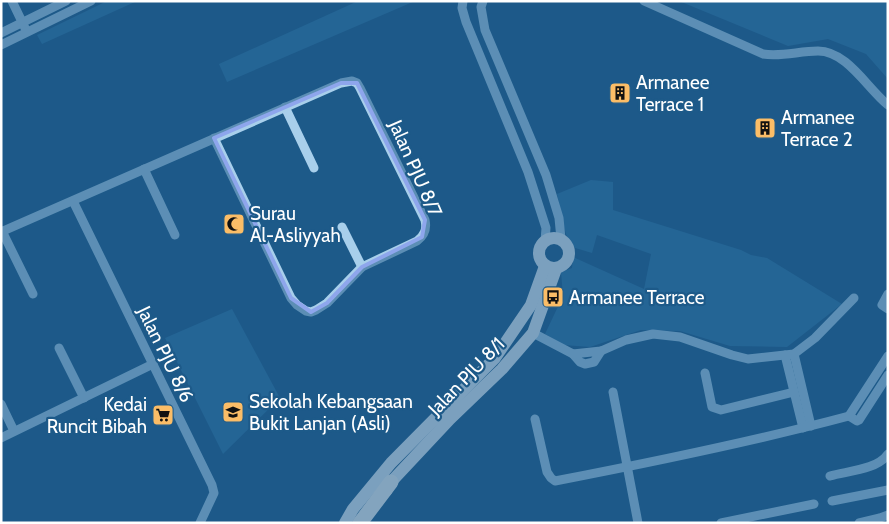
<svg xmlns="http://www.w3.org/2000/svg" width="889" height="524" viewBox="0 0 889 524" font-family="Cabin,sans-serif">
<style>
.green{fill:#2e73a5}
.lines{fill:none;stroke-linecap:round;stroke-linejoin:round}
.minor{stroke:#a8cfeb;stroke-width:9}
.major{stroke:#edf6ff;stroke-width:12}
.highway{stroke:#fff;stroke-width:15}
.marked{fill:none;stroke:#8ea6ec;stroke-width:4;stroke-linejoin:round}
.labels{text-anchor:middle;stroke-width:4.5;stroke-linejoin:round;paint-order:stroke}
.poi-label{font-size:19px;fill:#fff;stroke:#1d5a89;text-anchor:start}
.street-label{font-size:19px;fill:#fff;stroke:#1d5a89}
</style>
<rect width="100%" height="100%" fill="#1d5a89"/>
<g class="green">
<path d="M107,1H137L42,44L37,35Z"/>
<path d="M358,1H415L227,82L219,64Z"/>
<path d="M679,1H888V79L866,54L828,39L788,46Z"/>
<path d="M591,180L613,182V210L741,250L751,255L767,258L842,304L787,347L730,346L680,331L641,330L590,347L564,345L545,334L563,296L561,272L572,268L573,257L644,289L651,254L597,235L592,253L572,247C563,233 561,211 557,194Z"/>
<path d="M232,309L280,398L223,454L165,338Z"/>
</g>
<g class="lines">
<g class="minor">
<path d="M12,1L25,28"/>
<path d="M463,1L462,8L466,22L528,172L546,228L545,241"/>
<path d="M483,1L481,7L485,30L546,175L559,218L561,239"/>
<path d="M644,1L763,54C782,57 799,51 818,51C847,51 867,88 888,105"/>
<path d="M1,33L66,1"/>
<path d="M1,45L91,1"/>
<path d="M285,107L314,168"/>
<path d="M144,169L175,235"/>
<path d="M73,201L212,485L214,493L200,523"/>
<path d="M342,227L362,267"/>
<path d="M2,231L33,294"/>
<path d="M1,232L341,83L352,81L357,83L360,88L425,220C427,229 425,235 417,241L362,267L327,303L316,310L311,312L306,311L297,305L291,298L214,138"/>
<path d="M888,294L882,305L888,309"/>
<path d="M533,333L573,354L580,362L585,364L594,362L601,351"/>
<path d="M59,348L84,398"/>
<path d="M573,354L601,351L626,340L653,334L680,337L732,355L748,359L794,354L815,338L854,298"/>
<path d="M794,354L811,426"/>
<path d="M785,355L803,428"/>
<path d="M705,373L712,407L721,410L794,392"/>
<path d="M613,392L638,523"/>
<path d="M1,404L14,431"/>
<path d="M849,416L857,421L859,420L888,375"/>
<path d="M535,419L547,472L551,478L555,481C653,462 752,442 849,416L888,356"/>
<path d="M1,438L153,364"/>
<path d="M830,476C847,471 877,470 888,454"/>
<path d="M832,501L888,490"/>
<path d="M721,523L814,504"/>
<path d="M859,523L880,518L888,515"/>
</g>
<g class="major">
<circle cx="554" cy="253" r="15"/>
<path d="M386,491L391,482L450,419L502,369L533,333L556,269"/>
<path d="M345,523L353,509L391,463L495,358L531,305L545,266"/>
</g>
<path class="highway" d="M360,523L391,482"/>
</g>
<path d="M0 0H889V524H0ZM341,83H357L425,220L422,237L362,267L327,303L311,312L291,298L214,138Z" fill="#1d5a89" fill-opacity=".55" fill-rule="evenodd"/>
<path class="marked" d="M341,83H357L425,220L422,237L362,267L327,303L311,312L291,298L214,138Z"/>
<defs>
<g id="building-square" transform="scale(1.125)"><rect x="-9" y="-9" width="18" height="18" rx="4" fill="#fbbd67" stroke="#1d5a89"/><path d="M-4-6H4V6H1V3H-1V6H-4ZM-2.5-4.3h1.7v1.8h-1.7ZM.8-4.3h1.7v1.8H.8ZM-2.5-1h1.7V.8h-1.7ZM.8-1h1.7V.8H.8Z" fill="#111"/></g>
<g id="mosque-square" transform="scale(1.125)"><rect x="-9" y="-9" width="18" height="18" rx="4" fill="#fbbd67" stroke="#1d5a89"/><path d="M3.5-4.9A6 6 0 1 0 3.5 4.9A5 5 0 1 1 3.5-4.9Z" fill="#111"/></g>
<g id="bus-square" transform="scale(1.125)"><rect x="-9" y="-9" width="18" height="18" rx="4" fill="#fbbd67" stroke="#1d5a89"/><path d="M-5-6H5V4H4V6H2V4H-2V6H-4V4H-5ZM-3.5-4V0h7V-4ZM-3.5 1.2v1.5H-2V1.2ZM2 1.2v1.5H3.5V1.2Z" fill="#111"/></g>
<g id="school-square" transform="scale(1.125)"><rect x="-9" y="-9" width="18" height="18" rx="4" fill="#fbbd67" stroke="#1d5a89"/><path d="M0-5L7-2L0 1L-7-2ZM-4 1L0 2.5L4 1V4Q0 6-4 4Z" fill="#111"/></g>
<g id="supermarket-square" transform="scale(1.125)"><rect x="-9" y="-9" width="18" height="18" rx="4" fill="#fbbd67" stroke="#1d5a89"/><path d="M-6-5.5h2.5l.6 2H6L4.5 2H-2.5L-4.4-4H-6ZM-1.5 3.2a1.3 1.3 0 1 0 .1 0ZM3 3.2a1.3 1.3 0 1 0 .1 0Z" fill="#111"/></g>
</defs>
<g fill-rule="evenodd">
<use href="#building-square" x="620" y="93"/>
<use href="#building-square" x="765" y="128"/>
<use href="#mosque-square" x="234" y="224"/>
<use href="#bus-square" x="553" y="297"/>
<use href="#school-square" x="233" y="412"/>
<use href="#supermarket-square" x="163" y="415"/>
</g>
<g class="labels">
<g class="poi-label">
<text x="636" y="89">Armanee<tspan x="636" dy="22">Terrace 1</tspan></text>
<text x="781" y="124">Armanee<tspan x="781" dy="22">Terrace 2</tspan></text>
<text x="250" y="220">Surau<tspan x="250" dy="22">Al-Asliyyah</tspan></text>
<text x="569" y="304">Armanee Terrace</text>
<text x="249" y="408">Sekolah Kebangsaan<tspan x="249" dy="22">Bukit Lanjan (Asli)</tspan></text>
<text x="147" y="411" text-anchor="end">Kedai<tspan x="147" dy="22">Runcit Bibah</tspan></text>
</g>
<g class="street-label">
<text transform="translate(416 168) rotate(66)" y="7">Jalan PJU 8/7</text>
<text transform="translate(166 354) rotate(64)" y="7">Jalan PJU 8/6</text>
<text transform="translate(466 376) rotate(-46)" y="7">Jalan PJU 8/1</text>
</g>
</g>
<rect width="889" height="524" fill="none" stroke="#ffffff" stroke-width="5"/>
</svg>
